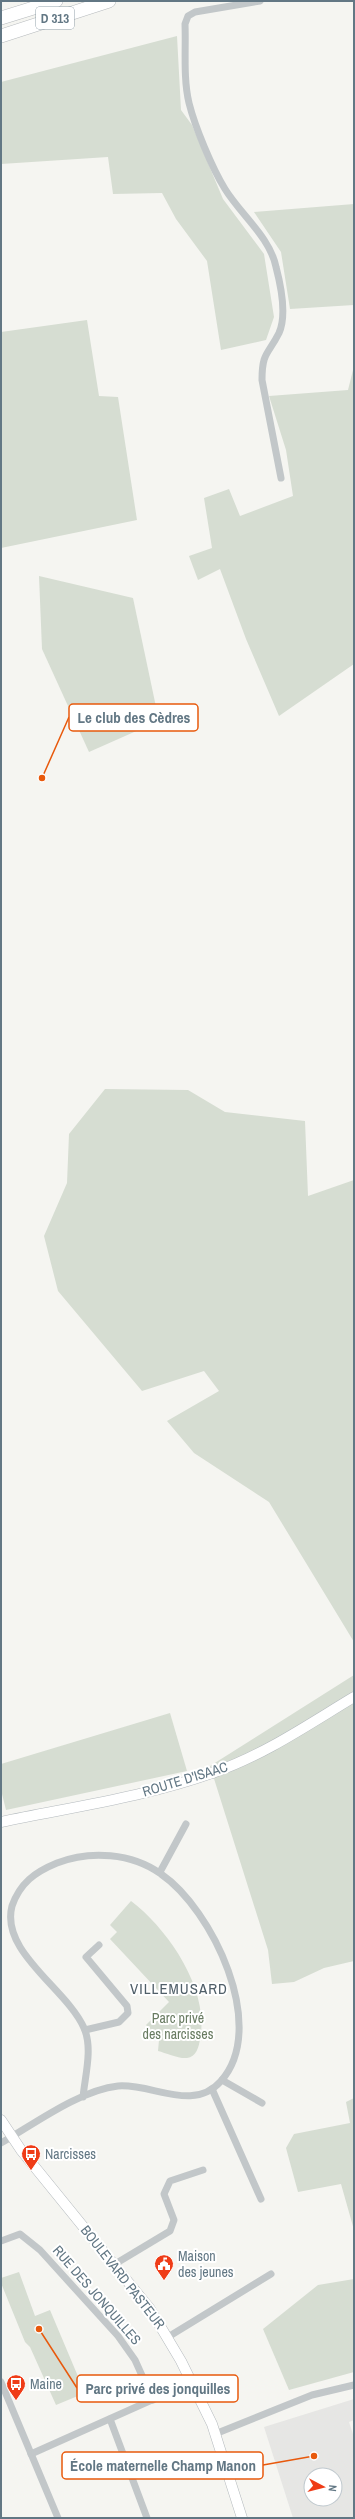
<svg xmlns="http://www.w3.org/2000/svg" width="355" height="2519" viewBox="0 0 355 2519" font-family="'Archivo Narrow',sans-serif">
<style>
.built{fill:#e6e6e4;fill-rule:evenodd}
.green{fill:#d6ddd2}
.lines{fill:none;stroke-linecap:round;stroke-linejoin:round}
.secondary-casing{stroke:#b4babe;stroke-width:11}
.highway-casing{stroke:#b6babd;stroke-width:14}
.street{stroke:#c2c7c9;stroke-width:7}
.secondary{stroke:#fff;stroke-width:10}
.highway{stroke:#fff;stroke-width:13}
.labels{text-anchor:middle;stroke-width:4;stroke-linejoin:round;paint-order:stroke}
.shield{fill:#fff;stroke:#91a0a9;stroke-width:1}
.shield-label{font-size:13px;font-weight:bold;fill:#627784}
.street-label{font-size:14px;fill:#627784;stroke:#fff}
.park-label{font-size:14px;fill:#687b61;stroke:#fff}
.poi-label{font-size:14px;fill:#627784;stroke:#fff;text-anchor:start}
.neighbourhood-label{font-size:15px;letter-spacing:1px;fill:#505f69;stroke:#fff}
.leader{fill:none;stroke:#e8590c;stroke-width:1.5}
.callout-dot{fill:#e8590c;stroke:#fff;stroke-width:1.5}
.callout{fill:#fff;stroke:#e8590c;stroke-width:1.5}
.callout-label{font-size:15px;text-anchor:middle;font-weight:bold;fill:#627784}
</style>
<rect width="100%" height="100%" fill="#f5f5f1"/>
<path class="built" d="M354,2399V2420L349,2422L354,2437V2518H293L264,2427ZM311,2475H335V2499H311Z"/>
<g class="green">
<path d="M177,36L181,110L192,125L223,199L264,254L274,317L266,340L221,350L207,261L176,219L162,193L113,194L108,157L1,164V82Z"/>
<path d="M354,204V305L290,309L281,252L254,212Z"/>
<path d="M87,320L99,396L118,397L137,520L1,548V332Z"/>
<path d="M354,366V664L279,716L246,639L220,569L198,580L189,556L212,548L204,498L229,489L240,516L293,496L286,450L269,396L348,390Z"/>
<path d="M39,576L133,598L159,721L89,752L42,649Z"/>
<path d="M105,1089L188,1090L225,1112L305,1121L308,1196L354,1180V1642L269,1502L194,1453L167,1421L219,1391L204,1371L142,1391L58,1291L44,1236L67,1183L69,1134Z"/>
<path d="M354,1675V1961L324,1968L294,1982L272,1984L268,1950L210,1766Z"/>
<path d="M170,1713L187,1771L6,1810L1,1790V1764Z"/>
<path d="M131,1901C168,1929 210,1990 200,2039C199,2047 196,2057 187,2058C179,2059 166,2053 158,2051L159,2040L146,2025L169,2002L110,1939L117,1932L110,1925Z"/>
<path d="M354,2098V2230L341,2184L298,2192L286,2148L294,2134L350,2123L346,2102Z"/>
<path d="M19,2272L35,2316L50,2310L85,2393L56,2405L30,2347L25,2342L1,2283V2278Z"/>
<path d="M354,2279V2372L289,2390L263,2329L318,2285Z"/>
</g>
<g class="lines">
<g class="secondary-casing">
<g id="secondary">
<path d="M1,1822C72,1807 146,1797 215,1772C264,1755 309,1724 354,1697"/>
<path d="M1,2120L21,2150L150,2309L181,2361L212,2424L242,2518"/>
</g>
</g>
<g class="highway-casing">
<g id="highway">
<path d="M1,18L56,1"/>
<path d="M1,36L109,1"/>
</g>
</g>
<g class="street">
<path d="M260,1L195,12L188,16L185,24C186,49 183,78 189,103C195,127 212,168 225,189C241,215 270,237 276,267C281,286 287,315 279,333C268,355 262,352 262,380L281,478"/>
<path d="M160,1872L186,1824"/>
<path d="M85,2030L119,2022L128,2013L127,2006L86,1957L99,1945"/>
<path d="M222,2080L262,2103"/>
<path d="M212,2089L261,2199"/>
<path d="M1,2143C34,2124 80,2090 118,2086C152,2083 193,2113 221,2081C269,2027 212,1909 161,1874C132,1853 90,1850 57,1863C35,1872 20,1883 12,1906C0,1952 67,1989 84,2028C93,2048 85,2076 83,2097"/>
<path d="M1,2241L20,2234L40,2250L118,2336L135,2360L153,2400"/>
<path d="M115,2264L170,2231L174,2220L164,2194L170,2181L203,2170"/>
<path d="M168,2337L271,2274"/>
<path d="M1,2382L58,2518"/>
<path d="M110,2419L147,2518"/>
<path d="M215,2434L312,2395L354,2385"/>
<path d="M31,2454L192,2382"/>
</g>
<use href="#secondary" class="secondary"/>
<use href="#highway" class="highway"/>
</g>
<defs>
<g id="bus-pin" transform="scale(1)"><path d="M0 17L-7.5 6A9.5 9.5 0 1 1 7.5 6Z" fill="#ef3c17" stroke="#fff"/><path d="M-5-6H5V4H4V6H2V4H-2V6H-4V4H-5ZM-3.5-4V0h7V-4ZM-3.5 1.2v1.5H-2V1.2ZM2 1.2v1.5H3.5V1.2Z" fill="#fff"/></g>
<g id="civic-pin" transform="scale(1)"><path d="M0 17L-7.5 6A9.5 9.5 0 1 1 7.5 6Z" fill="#ef3c17" stroke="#fff"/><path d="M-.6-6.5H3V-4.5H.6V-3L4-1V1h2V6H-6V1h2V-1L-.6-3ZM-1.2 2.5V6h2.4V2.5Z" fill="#fff"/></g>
</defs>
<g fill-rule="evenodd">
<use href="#bus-pin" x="31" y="2154"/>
<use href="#civic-pin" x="164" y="2264"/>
<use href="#bus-pin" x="16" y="2384"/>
</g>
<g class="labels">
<rect class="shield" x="36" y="7" width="38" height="22" rx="3"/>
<g class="shield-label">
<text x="55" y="23">D 313</text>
</g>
<g class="street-label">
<text transform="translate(185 1779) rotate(-17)" y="5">ROUTE D'ISAAC</text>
<text transform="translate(123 2277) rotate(52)" y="5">BOULEVARD PASTEUR</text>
<text transform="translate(97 2295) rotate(49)" y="5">RUE DES JONQUILLES</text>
</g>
<g class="park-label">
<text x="178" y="2023">Parc privé<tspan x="178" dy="16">des narcisses</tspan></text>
</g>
<g class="poi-label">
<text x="45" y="2159">Narcisses</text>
<text x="178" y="2261">Maison<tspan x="178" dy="16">des jeunes</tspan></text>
<text x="30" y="2389">Maine</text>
</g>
<g class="neighbourhood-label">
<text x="179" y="1994">VILLEMUSARD</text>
</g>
</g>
<path class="leader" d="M42 778L69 717M39 2329L77 2388M314 2456L263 2465"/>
<g class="callout-dot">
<circle cx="42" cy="778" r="4"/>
<circle cx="39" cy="2329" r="4"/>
<circle cx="314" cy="2456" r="4"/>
</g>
<g class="callout">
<rect x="69" y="704" width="129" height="27" rx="4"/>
<rect x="77" y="2375" width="161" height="27" rx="4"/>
<rect x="62" y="2452" width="201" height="27" rx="4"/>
</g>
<g class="callout-label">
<text x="134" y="723">Le club des Cèdres</text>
<text x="158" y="2394">Parc privé des jonquilles</text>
<text x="163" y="2471">École maternelle Champ Manon</text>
</g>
<rect width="355" height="2519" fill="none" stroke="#627784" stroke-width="4"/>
<g transform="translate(323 2487) rotate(97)"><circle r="19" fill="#ffffff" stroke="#c0c9ce"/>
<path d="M0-3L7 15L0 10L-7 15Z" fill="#ef3c17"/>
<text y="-6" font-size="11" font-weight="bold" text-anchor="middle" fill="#627784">N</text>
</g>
</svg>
